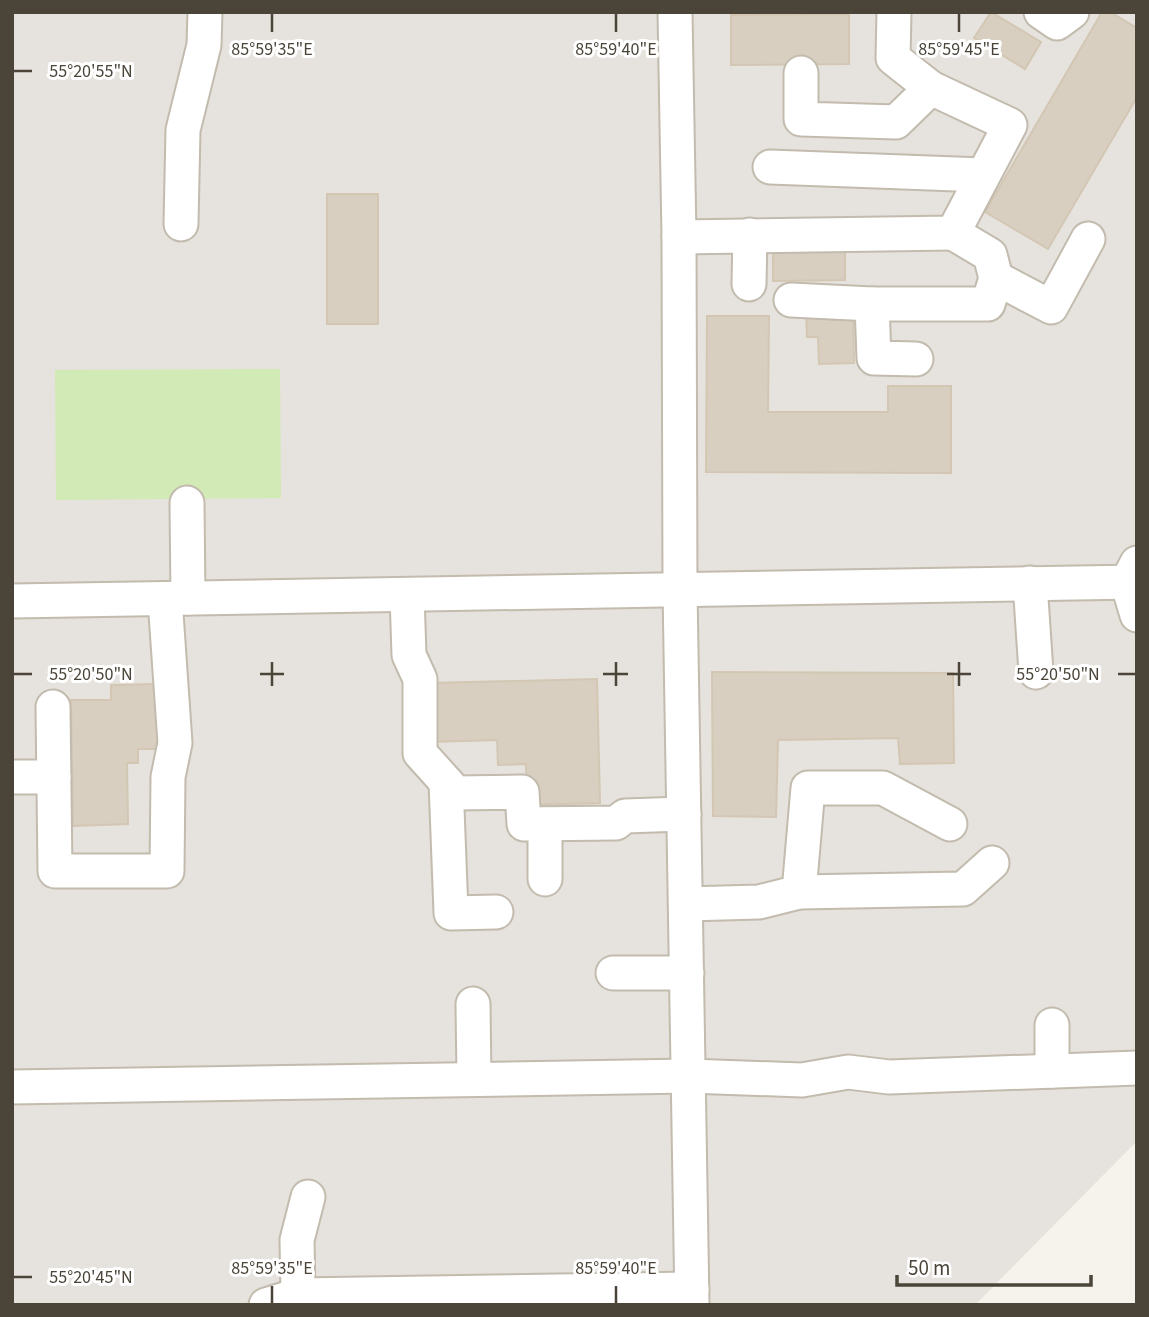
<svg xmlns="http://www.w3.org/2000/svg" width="1149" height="1317" viewBox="0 0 1149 1317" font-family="'Source Sans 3',sans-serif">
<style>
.industrial{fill:#e6e2dd}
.green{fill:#d2eab5}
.building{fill:#d8cfc1;stroke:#d3c7b4;stroke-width:2}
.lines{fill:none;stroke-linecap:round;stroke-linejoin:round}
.minor-casing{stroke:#c2bbae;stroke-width:37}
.minor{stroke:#fff;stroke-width:33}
.ticks{fill:none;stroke:#4b4439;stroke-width:2.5}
.ticks-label{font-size:18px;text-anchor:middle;fill:#4b4439;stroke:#fff;stroke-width:6;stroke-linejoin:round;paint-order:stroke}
</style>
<rect width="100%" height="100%" fill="#f6f3ec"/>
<path class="industrial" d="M12,12H1137V1141L975,1305H12Z"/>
<path class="green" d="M280,369L281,498L56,500L55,370Z"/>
<g class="building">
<path d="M991,12L1041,42L1025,69L974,38Z"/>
<path d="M1102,12H1110L1137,28V97L1048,249L985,212Z"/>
<path d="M849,14V64L731,65V15Z"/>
<rect x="327" y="194" width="51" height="130"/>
<path d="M845,245V280L773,281V246Z"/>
<path d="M853,308L854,363L819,364L818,337H807L806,309Z"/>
<path d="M707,316H769L768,412H888V386H951V473L706,472Z"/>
<path d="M712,672L953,673L954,763L900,764L898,738L778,740L776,817L713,816Z"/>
<path d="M597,679L600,803L527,805L526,764L498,765L497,740L431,742L430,683Z"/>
<path d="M159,684L160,749H138V763H127L128,824L73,826L71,700H111V685Z"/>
</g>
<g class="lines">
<g class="minor-casing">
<g id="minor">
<path d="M675,12L679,237L680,590L692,1305"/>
<path d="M1041,12L1057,23L1072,12"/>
<path d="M801,73V119L896,122L931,88"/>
<path d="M770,167L983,175"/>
<path d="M181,224L183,130L204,45L205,12"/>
<path d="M679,237L953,233L1010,125L931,88L893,58L894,12"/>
<path d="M996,278L1051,307L1088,239"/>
<path d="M749,284L750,235"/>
<path d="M791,300L872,304H988L996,278L990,255L953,233"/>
<path d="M872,304L874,358L916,359"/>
<path d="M187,503L188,598"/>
<path d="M1137,563L1127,582L1137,615"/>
<path d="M1030,583L1036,672"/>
<path d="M407,595L409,655L420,679V753L456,793L522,792L524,824L616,823L625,816L684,814"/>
<path d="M12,601L1137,582"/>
<path d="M53,707L55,871H167L168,777L175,743L165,599"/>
<path d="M12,777H54"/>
<path d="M446,782L451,913L496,912"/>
<path d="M545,824V879"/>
<path d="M799,892L808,788H883L950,824"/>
<path d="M686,904L759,902L799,892L963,889L992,863"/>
<path d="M613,973H687"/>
<path d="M473,1004L474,1079"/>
<path d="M1052,1025V1071"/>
<path d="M12,1087L689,1076L802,1080L848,1072L889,1077L1137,1068"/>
<path d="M298,1295L297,1240L308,1197"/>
<path d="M266,1305L298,1295L692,1289"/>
</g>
</g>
<use href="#minor" class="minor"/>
</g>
<path class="ticks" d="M272,14V32M616,14V32M959,14V32M14,71H32M272,662V686M616,662V686M959,662V686M14,674H32M260,674H284M603,674H628M947,674H971M1118,674H1135M14,1277H32M272,1286V1303M616,1286V1303"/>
<g class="ticks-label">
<text x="272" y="55">85°59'35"E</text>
<text x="616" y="55">85°59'40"E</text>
<text x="959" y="55">85°59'45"E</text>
<text x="91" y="77">55°20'55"N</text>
<text x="91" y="680">55°20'50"N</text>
<text x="1058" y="680">55°20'50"N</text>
<text x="272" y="1274">85°59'35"E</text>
<text x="616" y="1274">85°59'40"E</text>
<text x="91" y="1283">55°20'45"N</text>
</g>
<rect width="1149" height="1317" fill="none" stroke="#4b4439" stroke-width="28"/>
<path d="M897 1275v10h194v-10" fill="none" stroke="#4b4439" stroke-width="3.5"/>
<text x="908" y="1275" font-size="21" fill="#4b4439" stroke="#ffffff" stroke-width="5" paint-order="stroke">50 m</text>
</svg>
